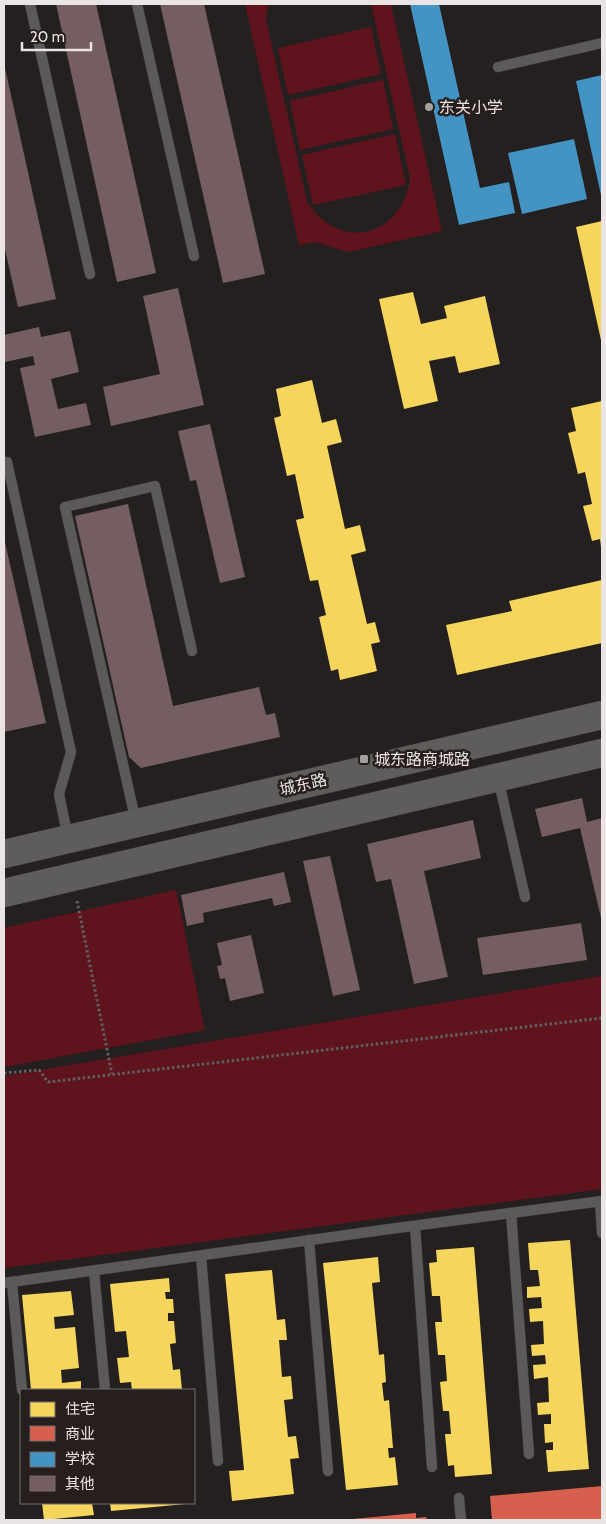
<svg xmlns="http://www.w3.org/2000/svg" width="606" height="1524" viewBox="0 0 606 1524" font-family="Cabin,'Noto Sans SC',sans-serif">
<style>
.green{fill:#5f131d}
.homes{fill:#f6d55c}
.shops{fill:#d6604d}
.schools{fill:#4393c3}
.building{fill:#755e5f}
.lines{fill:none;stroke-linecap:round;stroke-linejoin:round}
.lane-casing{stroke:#403c3c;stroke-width:11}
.secondary-casing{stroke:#403c3c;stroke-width:29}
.path{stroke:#615f5f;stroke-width:3;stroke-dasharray:2.5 2.5;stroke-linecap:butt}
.lane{stroke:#5b5959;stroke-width:10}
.secondary{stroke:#5f5c5c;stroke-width:28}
.poi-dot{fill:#a59f9f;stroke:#271e1e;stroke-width:2}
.labels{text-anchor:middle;stroke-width:5;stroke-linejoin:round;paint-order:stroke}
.poi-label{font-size:16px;fill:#eae4e4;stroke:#271e1e;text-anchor:start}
.street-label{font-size:16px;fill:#eae4e4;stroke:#271e1e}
</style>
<rect width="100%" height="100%" fill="#252020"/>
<g class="green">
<path d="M245,4H268L266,20L307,201C338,253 403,238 410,178L371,4H391L442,231L348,252L315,242L299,245Z"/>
<path d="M371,27L381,74L288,95L278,48Z"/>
<path d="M383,80L393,129L300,150L290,101Z"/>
<path d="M395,134L406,185L313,205L302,155Z"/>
<path d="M176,890L205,1030L4,1067V928Z"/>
<path d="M602,976V1189L4,1268V1076Z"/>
</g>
<g class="homes">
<path d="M602,221V339L601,340L576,227Z"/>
<path d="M413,292L421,324L447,318L444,306L485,296L500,364L459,373L455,356L429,361L438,401L404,409L379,299Z"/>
<path d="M312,380L322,423L336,419L342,442L327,446L345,529L360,525L366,551L351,555L367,624L375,622L380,642L371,644L377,671L340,680L338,669L331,671L319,617L326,615L318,580L310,581L296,520L304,518L295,474L287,476L274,418L281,416L276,389Z"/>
<path d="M602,401V547H601L600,539L592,541L583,506L592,504L585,472L578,474L568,433L576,431L571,408Z"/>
<path d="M602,580V643L457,675L446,625L512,611L509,601Z"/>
<path d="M570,1240L589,1469L548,1472L546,1450H553V1442L545,1443L544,1424H551V1414L538,1415L537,1403L549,1402L548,1377L534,1379L533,1365L546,1364L545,1355L532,1356L531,1345L544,1344L543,1321L530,1322L529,1309L542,1308L541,1297L527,1298V1287L540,1286L538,1270H530L528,1243Z"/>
<path d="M474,1247L492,1474L455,1477L454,1465L448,1466L445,1434H451L449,1411H443L440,1382L447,1381L445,1355H438L435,1322H442L440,1296H432L429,1263L437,1262L436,1250Z"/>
<path d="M378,1257L380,1282L372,1283L379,1355L384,1354L386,1382L382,1383L384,1401L389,1400L393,1448H388L389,1458L395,1457L398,1485L346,1490L323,1263Z"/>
<path d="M272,1270L277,1320L285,1319L287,1340H279L282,1377L291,1376L293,1399L284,1400L288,1437L296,1436L299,1458L290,1459L294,1494L232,1501L229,1471L244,1470L225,1274Z"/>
<path d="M169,1278L170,1292H165L166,1299H173L174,1313H168V1321H174L176,1343L170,1344L173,1370L180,1369L182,1390H132L131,1382L120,1383L117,1358L129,1357L126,1331L115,1332L110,1284Z"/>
<path d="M71,1291L74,1315L54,1317L55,1329L75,1327L79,1368L61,1370L62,1383L81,1381V1390H31L22,1295Z"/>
<path d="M42,1503H92L94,1515L44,1520Z"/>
<path d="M110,1503H186V1504L111,1511Z"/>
</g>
<g class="shops">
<path d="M602,1486V1520H492L490,1496Z"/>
<path d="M416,1513V1518L426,1517L427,1520H353V1519Z"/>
</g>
<g class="schools">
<path d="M410,4H439L480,188L509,182L515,213L459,225Z"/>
<path d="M602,75V195H601L576,81Z"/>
<path d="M574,139L587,199L522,214L508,153Z"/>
</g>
<g class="building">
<path d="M56,4H96L156,273L117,282Z"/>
<path d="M160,4H204L265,274L223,283Z"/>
<path d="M5,68L56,299L18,307L4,245Z"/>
<path d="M178,288L204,405L111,426L103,387L160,374L143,296Z"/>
<path d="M39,327L41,337L70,331L79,372L51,379L58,409L86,403L91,425L35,437L20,368L35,365L33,356L5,362L4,335Z"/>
<path d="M210,424L245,577L220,583L196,480L190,481L178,431Z"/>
<path d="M128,504L173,706L259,687L266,715L275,713L280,737L141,768L129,757L75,516Z"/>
<path d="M4,538L46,723L4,732Z"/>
<path d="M582,798L587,822L602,818V922L580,828L542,837L535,809Z"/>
<path d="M473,820L481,858L424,871L448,977L414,984L391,879L376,882L367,844Z"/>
<path d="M330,856L360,990L333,996L303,861Z"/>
<path d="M284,872L291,902L274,906L272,898L203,913L204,922L187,926L181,895Z"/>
<path d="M581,923L587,960L483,975L477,938Z"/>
<path d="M251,935L264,993L230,1001L225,978L220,979L217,966L222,965L217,943Z"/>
</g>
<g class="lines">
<g class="lane-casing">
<g id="lane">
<path d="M30,4L90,274"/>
<path d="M137,4L194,256"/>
<path d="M498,67L602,43"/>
<path d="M4,462H7L71,752L59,794L68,838"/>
<path d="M498,778L525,897"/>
<path d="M136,822L65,507L155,486L192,651"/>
<path d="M600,1202L602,1233"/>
<path d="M511,1213L529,1454"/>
<path d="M415,1226L432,1467"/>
<path d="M309,1240L328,1471"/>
<path d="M201,1256L218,1461"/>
<path d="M94,1271L105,1390"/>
<path d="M12,1282L22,1390"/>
<path d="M4,1283L382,1230L602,1201"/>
<path d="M459,1498L461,1520"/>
</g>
</g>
<g class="secondary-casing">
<g id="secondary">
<path d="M4,854L602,715"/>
<path d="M4,893L602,753"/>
</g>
</g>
<g class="path">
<path d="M77,901L112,1074"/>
<path d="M4,1073L39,1070L48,1082L602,1018"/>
</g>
<use href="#lane" class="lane"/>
<use href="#secondary" class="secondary"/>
</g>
<g class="poi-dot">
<circle cx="429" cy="107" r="5"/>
<rect x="359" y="754" width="10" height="10" rx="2.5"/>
</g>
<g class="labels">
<g class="poi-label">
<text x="439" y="113">东关小学</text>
<text x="374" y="765">城东路商城路</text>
</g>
<g class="street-label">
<text transform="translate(303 784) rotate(-13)" y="6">城东路</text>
</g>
</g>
<rect width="606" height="1524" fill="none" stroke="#eae4e4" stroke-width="10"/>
<rect x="20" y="1389" width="175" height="115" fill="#271e1e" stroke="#756d6d"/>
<rect x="30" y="1402" width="25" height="15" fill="#f6d55c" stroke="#756d6d"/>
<text x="65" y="1414" font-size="15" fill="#eae4e4">住宅</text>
<rect x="30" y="1426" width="25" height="15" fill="#d6604d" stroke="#756d6d"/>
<text x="65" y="1439" font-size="15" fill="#eae4e4">商业</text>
<rect x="30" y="1452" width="25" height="15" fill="#4393c3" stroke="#756d6d"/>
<text x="65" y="1464" font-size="15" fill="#eae4e4">学校</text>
<rect x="30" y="1476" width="25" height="15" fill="#755e5f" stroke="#756d6d"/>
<text x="65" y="1489" font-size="15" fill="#eae4e4">其他</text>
<path d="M22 42v8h69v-8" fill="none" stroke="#eae4e4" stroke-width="2.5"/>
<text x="30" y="42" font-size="15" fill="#eae4e4" stroke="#271e1e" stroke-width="4" paint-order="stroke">20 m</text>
</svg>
